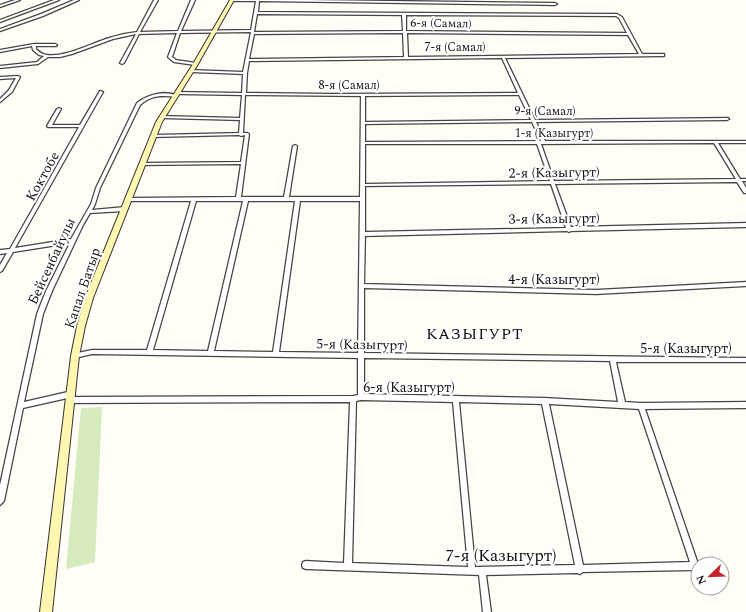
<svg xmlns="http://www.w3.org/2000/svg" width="746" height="612" viewBox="0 0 746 612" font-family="Spectral,serif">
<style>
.green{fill:#d5ebbd}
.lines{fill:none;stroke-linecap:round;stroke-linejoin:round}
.minor-casing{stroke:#444;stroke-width:2.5}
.secondary-casing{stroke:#333;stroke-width:2}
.minor{fill:#fff;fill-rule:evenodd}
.secondary{fill:#fff6b0;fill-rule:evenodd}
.labels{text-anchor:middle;stroke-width:4;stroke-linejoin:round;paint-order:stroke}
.far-street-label{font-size:12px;fill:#111;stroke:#fff}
.street-label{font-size:14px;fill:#111;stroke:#fff}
.quarter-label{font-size:16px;letter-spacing:1px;fill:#111;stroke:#fff}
.near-street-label{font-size:17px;fill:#111;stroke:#fff}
</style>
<rect width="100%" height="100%" fill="#fffdf5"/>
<path class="green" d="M102,407L95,562L66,569L81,408Z"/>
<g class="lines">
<g class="minor-casing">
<g id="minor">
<path d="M15,0H20L0,7V5Z"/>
<path d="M54,0H59L0,22V20Z"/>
<path d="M74,0H79L43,16L0,31V29L41,14Z"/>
<path d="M154,0H158L140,32L178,31L191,0H195L181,31L251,30L256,1H232L230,0H306L555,3L557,4L555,5L259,1L258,12L617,14L622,17L642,54H664V56L505,58L535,120L728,118L729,119L727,120L536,122L545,141H746V143H718L740,179H746V181H742L746,188V193H744L737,182L555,184L571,227L746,223V227L571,231L569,232L567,231L365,236L364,284L596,290L746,282V286L596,294L364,288V353L746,358V362H616L625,402L641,403L746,402V408L645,409L698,564V569L695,570L583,572L580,574L577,573L486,575L491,612H483L479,575L306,569L303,568L302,565L303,562L306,561L344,563L350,402L71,403L69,402L68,400L69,398L71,397L353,396L358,395V358L92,354L75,358H73L72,356L73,354L92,350H147L191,201H129L127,200V198L236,197L241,164L142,165L140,164L142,163L241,162L245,135L241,136L239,135L154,137L152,136L154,135L239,133L240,120L162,118L160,117L162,116L240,118L242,95L178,94L176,93L178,92L242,93L243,74L191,72L189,71L191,70L243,72L251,32L180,33L172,57L176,60L196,63V65H195L174,62L168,57L177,33L139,34L124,63L122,64L120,63L136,34L113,39L72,54L60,57H48L38,64L0,68V66L37,62L44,56L39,55L33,50L32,46L0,52V50L34,44H55L57,45L56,46H36V49C38,51 40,53 43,54C61,60 92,43 109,38C118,35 128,33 137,32ZM257,14L402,15L403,31L254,32ZM406,15L616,16L619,18L627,33L406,31ZM403,33L404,57L249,59L254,34ZM407,33L628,35L639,54L408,57ZM502,58L518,93L333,94L246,93L247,73L249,61ZM245,95L361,96L360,197H289L297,146L295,145L293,146L284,197H241L249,134L247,133H243ZM519,95L531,120L365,122V96ZM532,122L541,141L365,142V124ZM714,143L736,179L554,181L541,144ZM365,144H537L550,181L365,184ZM551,184L566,228L365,232V186ZM196,201H243L208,351L153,350ZM248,201H295L273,352L214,351ZM300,201H360L358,353L279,352ZM364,358L610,361L618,402L545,398L364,394ZM361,400L453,402L468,567L352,563L356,401ZM459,402L542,404L575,565L475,567ZM549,404L639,409L690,562L583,565Z"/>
<path d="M18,76L20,77L12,92L0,102V99L9,90L16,78L0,79V77Z"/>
<path d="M100,91L103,92L15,248L71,239L91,204L96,188L137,103C148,94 165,90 178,96L176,97C162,95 151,95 140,105L100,188L95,204L92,210L125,207L127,209L125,211L90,213L83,225L52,291L43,314L24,402L72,391L74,392L75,394L74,396L72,397L23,408L4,501L0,505V485L37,314L46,291L70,243L13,252L2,271L0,272V265L7,253L0,254V250L10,249L79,127H48L47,126L57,109L59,108L61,109L52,125H80Z"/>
</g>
</g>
<g class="secondary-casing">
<path id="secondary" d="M230,0H234L198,64L162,122L93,298L85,326L79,356L52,612H40L71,356L77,326L85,298L156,122L193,64Z"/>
</g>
<use href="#minor" class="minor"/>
<use href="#secondary" class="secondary"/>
</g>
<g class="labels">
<g class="far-street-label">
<text transform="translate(441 23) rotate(1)" y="4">6-я (Самал)</text>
<text x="455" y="51">7-я (Самал)</text>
<text x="349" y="89">8-я (Самал)</text>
<text x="545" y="115">9-я (Самал)</text>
<text x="554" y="137">1-я (Казыгурт)</text>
</g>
<g class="street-label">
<text transform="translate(554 172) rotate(-1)" y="5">2-я (Казыгурт)</text>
<text transform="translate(42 176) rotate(-61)" y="5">Коктобе</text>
<text transform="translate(554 218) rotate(-1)" y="5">3-я (Казыгурт)</text>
<text transform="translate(51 261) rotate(-65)" y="5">Бейсенбайулы</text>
<text x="554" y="284">4-я (Казыгурт)</text>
<text transform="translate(82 288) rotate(-71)" y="5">Капал Батыр</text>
<text transform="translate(362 344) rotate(1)" y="5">5-я (Казыгурт)</text>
<text x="686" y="353">5-я (Казыгурт)</text>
<text x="409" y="392">6-я (Казыгурт)</text>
</g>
<g class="quarter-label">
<text x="475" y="339">КАЗЫГУРТ</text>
</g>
<g class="near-street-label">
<text x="501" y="561">7-я (Казыгурт)</text>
</g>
</g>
<g transform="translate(710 576) rotate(247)"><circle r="19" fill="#ffffff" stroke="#a0a0a0"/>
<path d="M0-3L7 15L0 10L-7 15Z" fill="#c4262e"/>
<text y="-6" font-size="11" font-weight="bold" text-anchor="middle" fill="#111111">N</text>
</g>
</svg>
